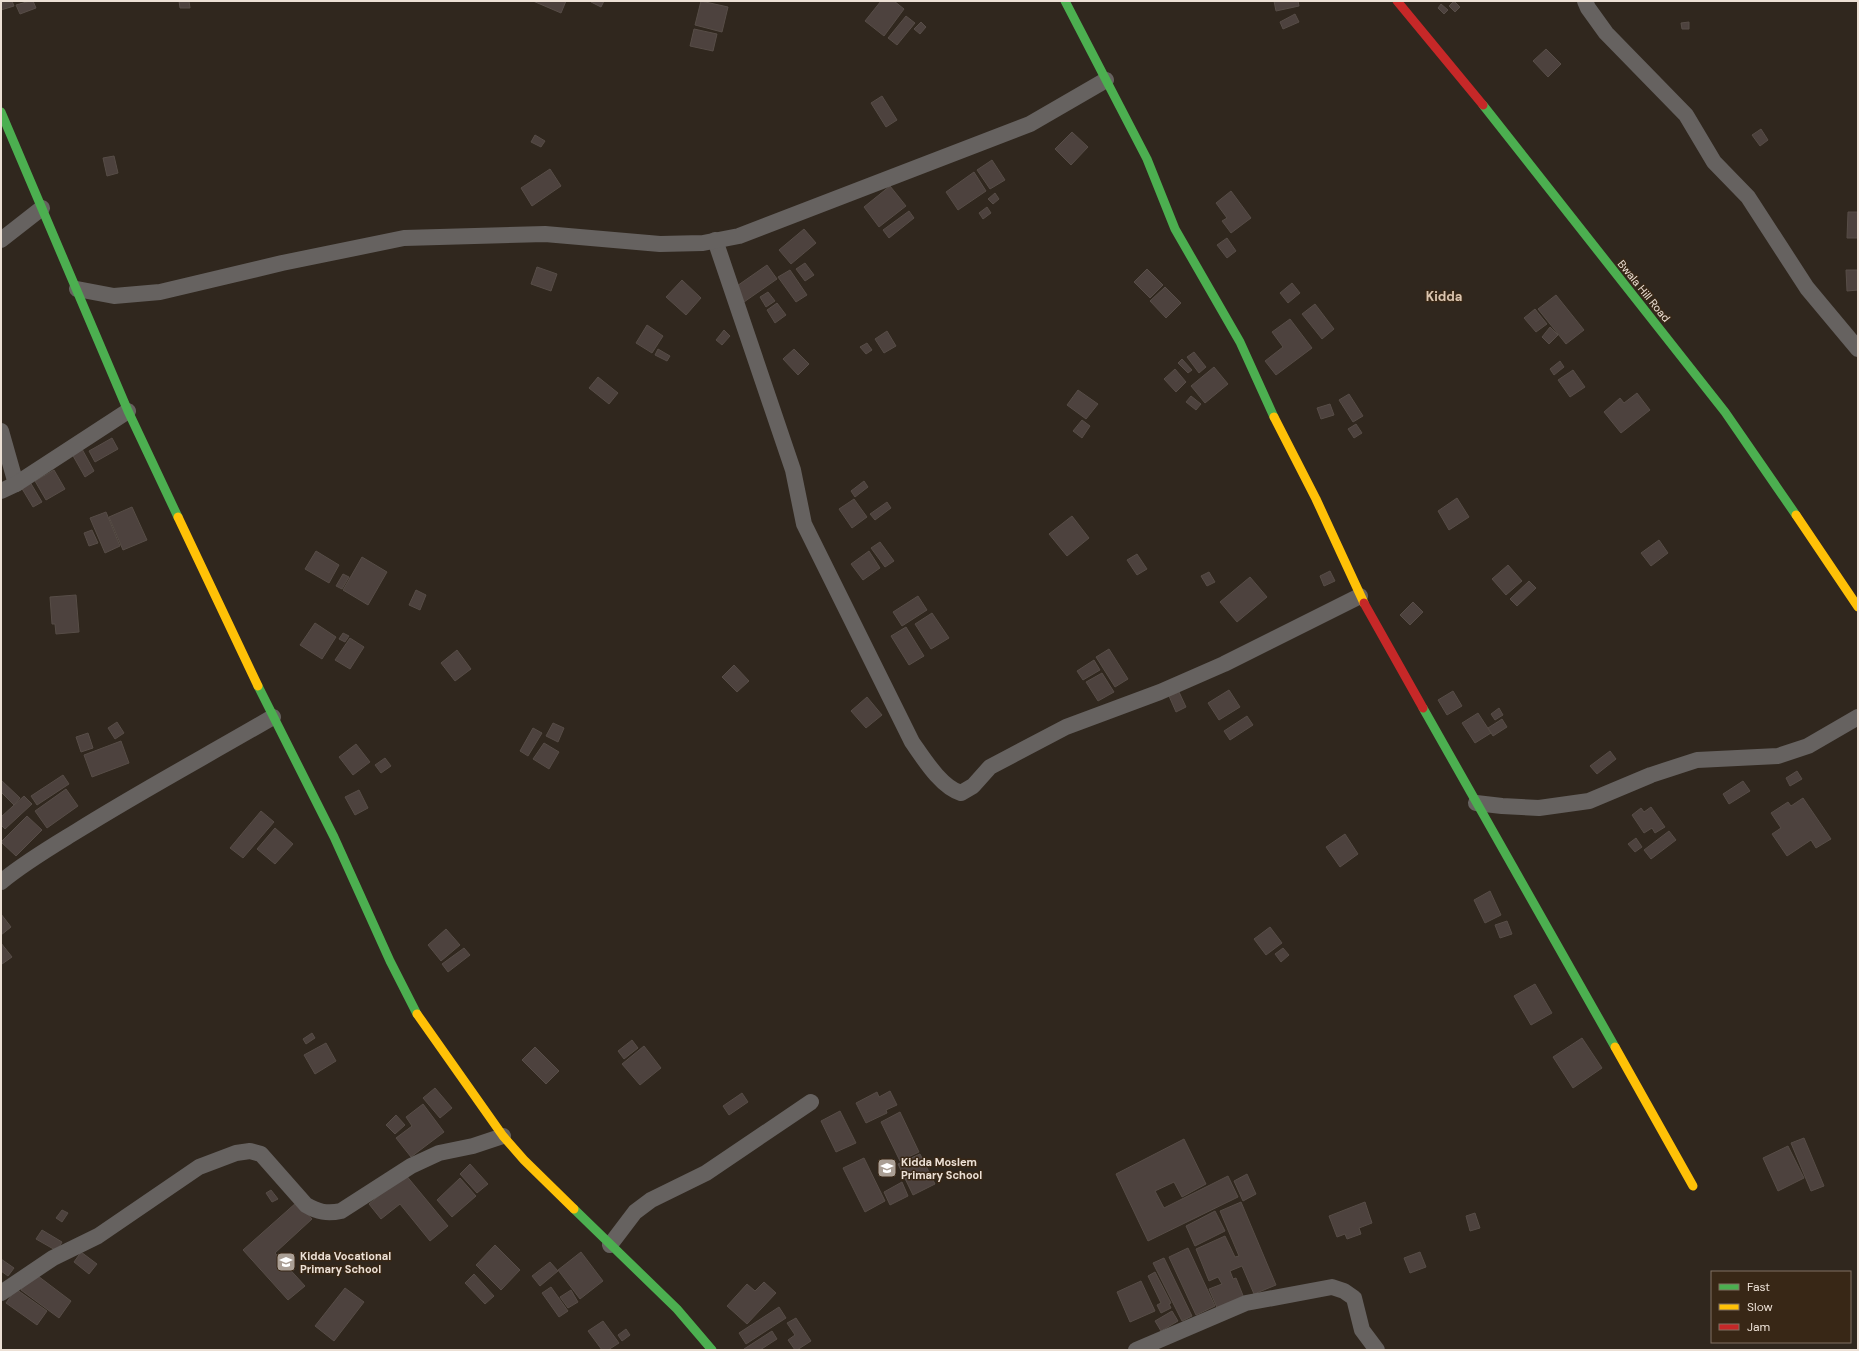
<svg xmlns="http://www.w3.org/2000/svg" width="1859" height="1351" viewBox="0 0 1859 1351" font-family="'DM Sans',sans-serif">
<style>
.building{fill:#4d423e;stroke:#574d47}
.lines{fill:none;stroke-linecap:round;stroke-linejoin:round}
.street{stroke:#666260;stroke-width:16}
.fast{stroke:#4caf50;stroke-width:9}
.slow{stroke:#ffc107;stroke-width:9}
.jam{stroke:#c62828;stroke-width:9}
.labels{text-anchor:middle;stroke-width:3;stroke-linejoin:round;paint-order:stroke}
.street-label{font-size:11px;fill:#ece0d5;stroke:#382716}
.poi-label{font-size:11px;font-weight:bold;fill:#ece0d5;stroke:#382716;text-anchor:start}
.quarter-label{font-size:13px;font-weight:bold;fill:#dbc5af;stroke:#382716}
</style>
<rect width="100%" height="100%" fill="#30271e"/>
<g class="building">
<path d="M1,1H12L14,6L1,10Z"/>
<path d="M30,1H33L36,8L20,14L16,5Z"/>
<path d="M179,1H189L190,8H180Z"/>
<path d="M533,1H566L561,13Z"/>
<path d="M591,1H604L601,7L591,2Z"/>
<path d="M701,1L728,7L722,32L695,25Z"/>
<path d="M881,1H894L904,9L884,36L865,21Z"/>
<path d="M1274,1H1298L1299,6L1276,11Z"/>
<path d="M1454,1L1460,7L1455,12L1449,6Z"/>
<path d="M1441,4L1448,10L1444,14L1438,8Z"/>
<path d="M1295,14L1299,22L1283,29L1280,22Z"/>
<path d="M906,16L915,23L897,45L888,38Z"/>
<path d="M921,22L926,27L920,34L914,29Z"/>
<path d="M1689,22V29H1682L1681,23Z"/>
<path d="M694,29L717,34L713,51L690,46Z"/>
<path d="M1546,49L1561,64L1548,77L1533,61Z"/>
<path d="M882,96L897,120L886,127L871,103Z"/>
<path d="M1761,129L1768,140L1760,146L1752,135Z"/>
<path d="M1072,132L1088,147L1071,165L1055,149Z"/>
<path d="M535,135L545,141L541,147L531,142Z"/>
<path d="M114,156L118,173L107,176L103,158Z"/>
<path d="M992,160L1005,180L990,189L977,170Z"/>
<path d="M550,169L561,186L532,206L521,188Z"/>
<path d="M974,172L986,191L958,210L946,192Z"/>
<path d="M890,186L906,206L879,227L864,207Z"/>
<path d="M1231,191L1251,218L1231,233L1222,221L1227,218L1216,203Z"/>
<path d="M995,193L999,199L993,204L988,199Z"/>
<path d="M987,207L991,213L983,219L979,213Z"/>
<path d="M909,211L914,218L889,238L883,230Z"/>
<path d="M1848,212H1858V238H1847Z"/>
<path d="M804,229L816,243L791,264L779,250Z"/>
<path d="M1227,238L1236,251L1227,258L1217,245Z"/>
<path d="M805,263L814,275L805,281L796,269Z"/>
<path d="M767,265L777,279L744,302L734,288Z"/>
<path d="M537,267L557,274L551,291L531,284Z"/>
<path d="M1147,269L1163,285L1150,298L1134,282Z"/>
<path d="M790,270L807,295L796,302L778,277Z"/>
<path d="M1846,270H1858V290L1847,291Z"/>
<path d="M682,280L701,298L686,315L666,297Z"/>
<path d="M1292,283L1300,293L1288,303L1280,293Z"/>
<path d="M1165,287L1181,303L1166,318L1150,301Z"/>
<path d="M768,292L775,301L766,307L760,297Z"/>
<path d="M1556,295L1584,330L1566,344L1538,309Z"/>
<path d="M777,303L786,315L775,323L767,310Z"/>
<path d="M1315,304L1334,329L1322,339L1302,314Z"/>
<path d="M1535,309L1547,324L1536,332L1524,318Z"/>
<path d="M1290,319L1312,348L1276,375L1265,361L1283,347L1272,332Z"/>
<path d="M647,325L663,336L652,353L636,343Z"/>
<path d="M1550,327L1558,335L1549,344L1542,337Z"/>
<path d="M724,330L730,336L722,345L716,340Z"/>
<path d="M887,331L896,346L884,353L875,339Z"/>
<path d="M867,343L872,350L866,354L860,347Z"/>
<path d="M658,349L670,356L667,361L655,355Z"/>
<path d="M794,349L809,364L798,375L783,359Z"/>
<path d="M1194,352L1206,367L1199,373L1187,357Z"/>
<path d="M1182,359L1192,370L1188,373L1178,363Z"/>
<path d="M1560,361L1564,367L1554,375L1550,369Z"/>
<path d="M1214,367L1228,384L1205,403L1191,386Z"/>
<path d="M1175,369L1186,382L1176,392L1164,379Z"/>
<path d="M1573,370L1585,387L1570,397L1558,380Z"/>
<path d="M598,377L618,393L609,404L589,388Z"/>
<path d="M1078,390L1098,404L1086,419L1067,405Z"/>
<path d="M1637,393L1650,410L1621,433L1604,412L1620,398L1624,403Z"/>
<path d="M1349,394L1363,416L1353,422L1339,400Z"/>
<path d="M1191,396L1201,404L1196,410L1186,402Z"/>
<path d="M1330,404L1334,415L1321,419L1317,408Z"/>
<path d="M1082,420L1090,426L1082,438L1073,431Z"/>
<path d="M1356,424L1362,433L1354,438L1348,429Z"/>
<path d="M112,438L118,449L95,462L89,451Z"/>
<path d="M82,449L94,471L85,477L72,454Z"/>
<path d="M54,470L65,489L46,500L35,481Z"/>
<path d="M864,481L868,487L855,497L851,491Z"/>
<path d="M30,482L42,502L33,507L21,487Z"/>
<path d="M1457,498L1469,517L1449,530L1438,511Z"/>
<path d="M854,499L867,517L852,528L839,509Z"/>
<path d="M887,502L891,508L875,520L870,514Z"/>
<path d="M132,507L147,540L123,550L109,517Z"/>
<path d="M106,512L120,546L105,553L90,518Z"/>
<path d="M1072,516L1089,538L1067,556L1049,534Z"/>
<path d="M92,530L98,543L89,546L84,533Z"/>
<path d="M1659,540L1668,553L1651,566L1641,553Z"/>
<path d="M880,542L894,561L885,567L871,548Z"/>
<path d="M316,551L339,565L329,583L305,569Z"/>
<path d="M869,551L880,568L863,580L851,564Z"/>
<path d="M1137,554L1147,569L1137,575L1127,560Z"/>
<path d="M362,557L387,572L368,605L343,590Z"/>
<path d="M1508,565L1522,581L1506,595L1492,579Z"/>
<path d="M1330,571L1335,581L1324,586L1320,576Z"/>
<path d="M1209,572L1215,582L1207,586L1201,576Z"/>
<path d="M343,574L349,577L342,589L336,586Z"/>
<path d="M1250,577L1267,597L1237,622L1220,602Z"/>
<path d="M1529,581L1536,588L1517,606L1510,599Z"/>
<path d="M416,590L426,595L420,610L409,605Z"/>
<path d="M76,595L79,632L56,634L55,624H52L50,597Z"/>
<path d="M918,596L927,610L902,626L893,612Z"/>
<path d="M1413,602L1423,612L1410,625L1400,615Z"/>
<path d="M932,613L949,638L931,649L915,624Z"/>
<path d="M315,623L336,637L322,659L300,645Z"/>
<path d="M906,627L924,656L909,665L891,636Z"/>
<path d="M343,633L349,636L345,642L339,639Z"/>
<path d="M350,638L364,647L350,669L335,660Z"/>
<path d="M1109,649L1128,679L1115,687L1096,657Z"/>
<path d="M457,650L471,669L455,681L441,663Z"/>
<path d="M1094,660L1100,670L1083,680L1077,671Z"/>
<path d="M734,665L749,681L737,692L722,677Z"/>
<path d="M1102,673L1114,692L1098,701L1086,682Z"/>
<path d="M1229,690L1240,707L1219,720L1208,703Z"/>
<path d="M1453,691L1462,706L1447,715L1438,700Z"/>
<path d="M1179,692L1186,707L1176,712L1169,696Z"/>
<path d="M867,697L882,715L866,728L851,711Z"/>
<path d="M1499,708L1503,715L1495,720L1491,714Z"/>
<path d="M1478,713L1491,733L1475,743L1462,723Z"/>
<path d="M1247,716L1253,725L1230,740L1224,731Z"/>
<path d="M1502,719L1507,727L1493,736L1488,728Z"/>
<path d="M117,722L124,733L115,739L108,728Z"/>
<path d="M553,723L564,728L558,742L546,736Z"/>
<path d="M533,728L542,733L528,756L520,751Z"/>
<path d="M88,733L93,748L81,752L76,737Z"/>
<path d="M121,741L129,763L92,777L84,755Z"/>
<path d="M544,743L559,752L549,769L533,759Z"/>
<path d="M356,744L370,762L353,775L339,757Z"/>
<path d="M1610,751L1616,759L1597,774L1590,766Z"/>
<path d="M385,758L391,766L381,773L375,765Z"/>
<path d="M1797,771L1802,779L1790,786L1786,778Z"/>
<path d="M63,775L69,784L37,805L31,796Z"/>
<path d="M1,780L20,798L14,805L1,792Z"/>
<path d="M1743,781L1750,791L1729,804L1723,794Z"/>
<path d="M66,789L78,806L47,828L35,811Z"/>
<path d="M359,790L368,808L355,815L345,797Z"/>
<path d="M24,796L32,804L5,829L1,825V817Z"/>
<path d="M1803,798L1831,839L1816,848L1811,840L1787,856L1772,834L1781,828L1771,813L1788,802L1791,806Z"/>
<path d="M1651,807L1665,827L1655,833L1652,828L1644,833L1632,815L1641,808L1644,812Z"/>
<path d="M261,811L274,822L243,858L230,848Z"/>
<path d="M27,816L42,830L16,856L1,842Z"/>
<path d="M275,828L293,844L275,864L257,849Z"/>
<path d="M1669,831L1676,840L1651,859L1644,850Z"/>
<path d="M1345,834L1358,854L1340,867L1326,847Z"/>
<path d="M1636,838L1642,847L1635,852L1628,844Z"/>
<path d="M1490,891L1501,915L1485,923L1474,900Z"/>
<path d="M1,914L11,927L1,935Z"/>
<path d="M1507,921L1512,934L1500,938L1495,925Z"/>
<path d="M1270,927L1282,943L1266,955L1254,939Z"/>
<path d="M446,929L460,945L441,961L428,945Z"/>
<path d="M1,943L12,957L2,964L1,963Z"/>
<path d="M464,948L470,955L448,972L442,964Z"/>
<path d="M1283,948L1289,955L1281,962L1275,954Z"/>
<path d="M1535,984L1552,1013L1531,1025L1514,996Z"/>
<path d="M312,1033L315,1038L306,1044L303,1039Z"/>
<path d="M1582,1038L1602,1068L1573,1088L1553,1057Z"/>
<path d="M632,1040L638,1048L624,1059L618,1051Z"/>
<path d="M326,1043L336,1061L315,1074L304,1055Z"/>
<path d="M644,1046L661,1068L640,1085L622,1064Z"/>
<path d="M535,1047L559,1071L546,1084L522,1060Z"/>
<path d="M435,1088L452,1108L440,1118L423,1098Z"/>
<path d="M890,1091L897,1105L886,1110L887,1113L866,1123L856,1103L877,1092L879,1097Z"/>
<path d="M742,1093L748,1102L729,1115L723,1106Z"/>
<path d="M423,1104L444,1132L411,1157L396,1138L412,1126L406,1117Z"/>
<path d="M840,1111L856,1143L836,1152L821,1121Z"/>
<path d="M900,1112L919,1152L900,1161L881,1122Z"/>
<path d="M396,1115L405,1125L395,1134L386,1125Z"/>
<path d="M1804,1138L1824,1186L1811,1191L1791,1143Z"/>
<path d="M1184,1139L1206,1184L1182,1197L1174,1182L1155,1191L1164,1208L1228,1176L1238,1197L1148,1241L1116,1174Z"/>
<path d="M1788,1146L1804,1178L1778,1191L1763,1158Z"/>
<path d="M920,1154L935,1184L913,1195L898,1164Z"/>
<path d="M864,1158L885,1201L865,1212L843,1168Z"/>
<path d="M470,1164L488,1184L477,1193L460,1174Z"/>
<path d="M405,1174L448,1226L430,1241L400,1204L381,1219L369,1204Z"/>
<path d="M1247,1174L1256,1194L1243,1201L1234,1181Z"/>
<path d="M460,1178L476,1196L452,1217L437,1200Z"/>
<path d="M902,1182L908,1196L890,1205L884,1192Z"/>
<path d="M271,1190L278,1199L272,1202L266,1193Z"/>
<path d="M297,1202L312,1219L275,1253L305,1286L288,1300L243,1250Z"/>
<path d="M1241,1202L1276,1285L1254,1294L1242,1266L1230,1271L1233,1279L1236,1278L1244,1298L1218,1310L1209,1289L1222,1284L1218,1277L1209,1281L1196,1249L1225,1236L1235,1257L1239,1256L1220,1211Z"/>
<path d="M1365,1202L1372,1223L1359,1228L1361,1234L1347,1239L1345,1234L1337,1237L1329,1216Z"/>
<path d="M62,1210L68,1213L62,1222L56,1218Z"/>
<path d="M1215,1211L1225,1231L1195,1246L1186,1226Z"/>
<path d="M1475,1213L1480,1228L1470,1231L1466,1216Z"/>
<path d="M42,1230L62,1242L57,1251L36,1239Z"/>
<path d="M495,1245L520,1270L501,1290L476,1265Z"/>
<path d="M1188,1248L1215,1306L1196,1315L1169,1257Z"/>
<path d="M81,1252L97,1264L89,1274L74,1262Z"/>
<path d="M581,1252L603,1281L580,1299L558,1270Z"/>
<path d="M1420,1252L1426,1267L1410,1273L1404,1258Z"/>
<path d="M1164,1258L1192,1316L1182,1321L1153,1263Z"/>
<path d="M1,1259L14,1268L8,1276L1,1271Z"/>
<path d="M550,1262L558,1271L540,1286L532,1276Z"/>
<path d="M1155,1272L1171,1303L1169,1304L1171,1308L1161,1313L1157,1305L1161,1303L1148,1276Z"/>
<path d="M34,1273L71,1301L59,1318L21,1290Z"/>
<path d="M474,1274L494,1296L485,1304L465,1283Z"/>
<path d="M1141,1281L1155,1311L1130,1322L1117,1292Z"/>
<path d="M764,1282L776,1293L747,1324L727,1306L747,1284L755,1291Z"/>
<path d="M551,1287L568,1311L559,1317L542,1293Z"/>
<path d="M345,1288L364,1302L334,1341L315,1326Z"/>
<path d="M16,1289L47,1311L37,1325L6,1303Z"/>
<path d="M571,1290L578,1302L568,1308L560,1297Z"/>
<path d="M779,1307L786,1318L746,1344L739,1333Z"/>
<path d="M1172,1311L1178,1321L1161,1331L1155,1321Z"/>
<path d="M796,1318L811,1341L797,1350H795L788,1340L795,1335L787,1323Z"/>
<path d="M603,1321L619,1343L608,1350H602L588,1331Z"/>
<path d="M626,1329L630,1335L622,1341L618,1335Z"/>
<path d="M772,1331L777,1339L760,1350H745L744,1349Z"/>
</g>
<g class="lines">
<g class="street">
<path d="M1585,1L1588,8L1606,33L1686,115L1714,162L1748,197L1807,288L1858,349"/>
<path d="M1,240L42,208"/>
<path d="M715,240L793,470L804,524L912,742C924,759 941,787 961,793L973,786L990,767L1066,727L1160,692L1224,664L1360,596"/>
<path d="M77,289L114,296L160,292L282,263L404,238L545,234L660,244L703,243L739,236L1030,124L1106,80"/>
<path d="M1,431L16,484"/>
<path d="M1,491L16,484L128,411"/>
<path d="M1476,803L1502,806L1539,808L1589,801L1651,775L1697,760L1778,756L1808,746L1858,717"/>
<path d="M1,882C25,862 51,847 77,831C141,791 208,755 273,717"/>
<path d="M610,1245L635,1212L651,1200L706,1173L811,1102"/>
<path d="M1,1293L53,1258L98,1236L199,1167L236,1153L250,1151L261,1154L306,1205C318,1212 327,1214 341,1211L411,1166L439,1153L473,1146L503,1136"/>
<path d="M1136,1350L1246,1303L1332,1287L1344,1291L1354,1298L1362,1330L1377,1350"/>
</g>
<g class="fast">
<path d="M1065,1L1147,159L1175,229L1240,342L1274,417"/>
<path d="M1483,105L1725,412L1796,515"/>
<path d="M1,112L128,411L178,517"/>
<path d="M258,686L334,837L390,961L417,1014"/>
<path d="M1423,708L1615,1047"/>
<path d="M574,1209L677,1309L712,1350"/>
</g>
<g class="slow">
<path d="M1274,417L1316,499L1364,603"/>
<path d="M1796,515L1858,607"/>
<path d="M178,517L258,686"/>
<path d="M417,1014L503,1136L524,1160L574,1209"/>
<path d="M1615,1047L1693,1186"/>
</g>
<g class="jam">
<path d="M1397,1L1483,105"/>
<path d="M1364,603L1423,708"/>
</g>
</g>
<defs>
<g id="school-square" transform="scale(1)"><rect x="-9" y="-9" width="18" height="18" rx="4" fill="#aa9f95" stroke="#382716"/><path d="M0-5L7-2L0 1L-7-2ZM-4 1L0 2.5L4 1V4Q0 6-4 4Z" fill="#fff"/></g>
</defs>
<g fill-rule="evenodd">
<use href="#school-square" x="887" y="1168"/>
<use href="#school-square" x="286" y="1262"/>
</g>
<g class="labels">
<g class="street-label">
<text transform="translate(1644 291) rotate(51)" y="4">Bwala Hill Road</text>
</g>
<g class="poi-label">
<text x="901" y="1166">Kidda Moslem<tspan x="901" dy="13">Primary School</tspan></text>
<text x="300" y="1260">Kidda Vocational<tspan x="300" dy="13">Primary School</tspan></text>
</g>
<g class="quarter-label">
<text x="1444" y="301">Kidda</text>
</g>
</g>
<rect width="1859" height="1351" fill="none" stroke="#ece0d5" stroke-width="4"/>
<rect x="1711" y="1271" width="140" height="72" fill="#382716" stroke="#807162"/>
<rect x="1719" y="1284" width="20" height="6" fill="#4caf50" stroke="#807162"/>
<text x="1747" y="1291" font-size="12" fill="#ece0d5">Fast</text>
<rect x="1719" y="1304" width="20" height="6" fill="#ffc107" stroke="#807162"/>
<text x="1747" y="1311" font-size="12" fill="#ece0d5">Slow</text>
<rect x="1719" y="1324" width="20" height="6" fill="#c62828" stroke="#807162"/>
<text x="1747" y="1331" font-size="12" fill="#ece0d5">Jam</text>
</svg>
